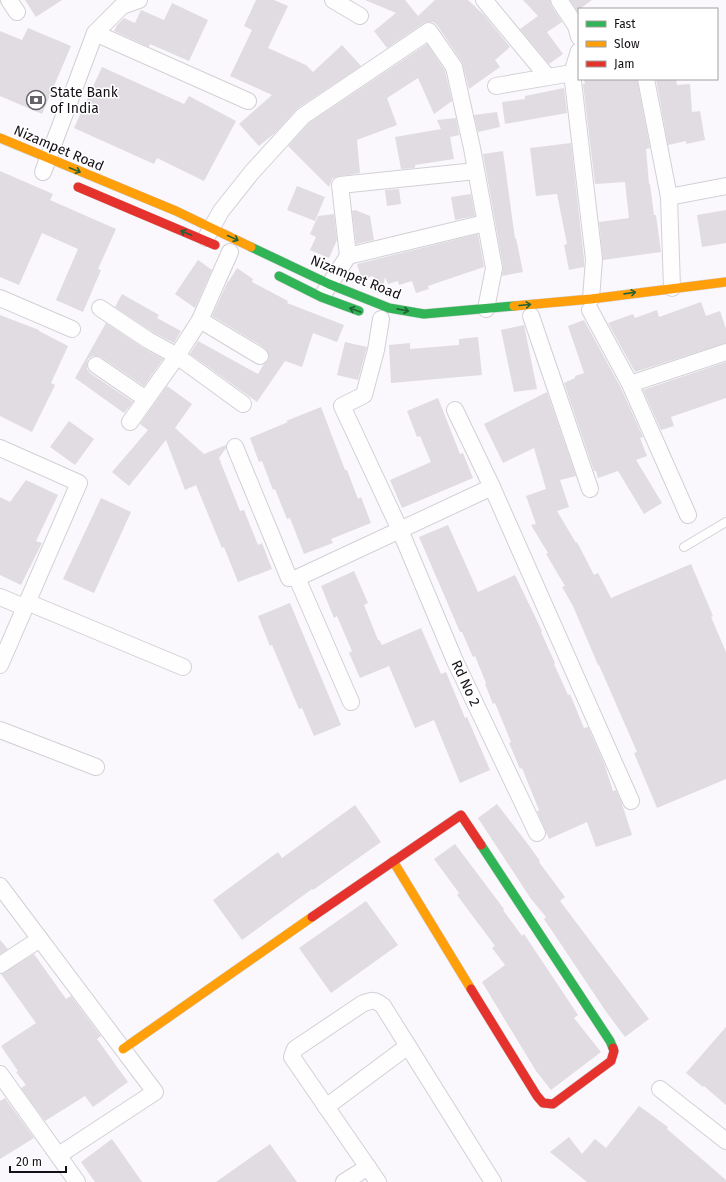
<svg xmlns="http://www.w3.org/2000/svg" width="726" height="1182" viewBox="0 0 726 1182" font-family="'Fira Sans',sans-serif">
<style>
.building{fill:#e0dce2}
.lines{fill:none;stroke-linecap:round;stroke-linejoin:round}
.lane-casing{stroke:#d2d0d4;stroke-width:10}
.street-casing{stroke:#d2d0d4;stroke-width:18}
.fast-casing{stroke:#d2d0d4;stroke-width:10}
.slow-casing{stroke:#d2d0d4;stroke-width:10}
.jam-casing{stroke:#d2d0d4;stroke-width:10}
.lane{stroke:#fefeff;stroke-width:8}
.street{stroke:#fefeff;stroke-width:16}
.fast{stroke:#30b455;stroke-width:9}
.slow{stroke:#ff9f0a;stroke-width:9}
.jam{stroke:#e5322d;stroke-width:9}
.oneway{stroke:#226236}
.labels{text-anchor:middle;stroke-width:3;stroke-linejoin:round;paint-order:stroke}
.poi-label{font-size:14px;fill:#141017;stroke:#fff;text-anchor:start}
.street-label{font-size:14px;fill:#141017;stroke:#fff}
</style>
<rect width="100%" height="100%" fill="#faf8fc"/>
<g class="building">
<path d="M25,0H62L36,17Z"/>
<path d="M256,0H274L288,6L268,48L306,65L313,72L342,45L361,66L298,108L275,133L259,146L239,124L272,95L230,76L252,30L244,26Z"/>
<path d="M365,0H405L418,16L435,0H468L484,15L510,47L495,60L500,67L469,89L462,62L437,25L433,22H428L424,23L387,48L374,31L396,13Z"/>
<path d="M523,0H550L551,5L562,22L547,32L563,54L549,64L520,29L538,16Z"/>
<path d="M570,0H592L577,11Z"/>
<path d="M172,3L208,20L189,61L150,44L149,47L114,31L117,25L124,18L135,23L141,10L164,20Z"/>
<path d="M28,28L71,46L42,114L0,96V31L22,40Z"/>
<path d="M427,44L445,71L452,101L434,114L418,78L387,98L397,125L357,140L360,173L335,177L332,179L329,187L288,146L309,123Z"/>
<path d="M102,67L184,104L189,96L236,121L204,181L157,158L154,164L74,128Z"/>
<path d="M584,79H637L650,148L646,149L649,184H650L654,215H656L661,252L603,260L599,222L629,218L625,182L595,184L583,84H585Z"/>
<path d="M656,79H676L677,85L690,84L692,112L700,111L705,140L686,144V141L668,145Z"/>
<path d="M564,88L567,113L505,124L502,102L525,99V96Z"/>
<path d="M497,112L500,127L478,132L474,115Z"/>
<path d="M456,118L459,135L450,137L454,159L415,165V168L401,169L395,137L441,129L437,120Z"/>
<path d="M571,143L584,259V267L569,270L564,245L567,244L557,194L536,196L530,148Z"/>
<path d="M503,151L515,239L516,238L523,272L502,276L503,266L483,154Z"/>
<path d="M0,171L53,194L50,200L116,229L98,269L101,270L83,312L56,300L78,249L42,233L19,285L0,277Z"/>
<path d="M297,186L325,197L315,221L287,210Z"/>
<path d="M399,189L401,204L387,206L385,190Z"/>
<path d="M471,194L475,216L455,220L451,197Z"/>
<path d="M355,210L370,216L374,240L356,244L352,211Z"/>
<path d="M726,210V243L702,247L697,215Z"/>
<path d="M334,214L337,240L329,258L310,250L316,237L310,234L318,216Z"/>
<path d="M478,234L484,267L428,286L429,289L416,293L412,281L399,285L398,281L388,284L385,277L382,292L379,290L373,276L362,280L357,264Z"/>
<path d="M198,260L212,270L195,308L175,294Z"/>
<path d="M237,268L253,279L252,282L288,301L287,303L344,325L337,342L313,333L302,367L285,361L257,402L190,354L198,341L258,374L264,364L268,361L269,357L268,352L265,348L212,316L228,281H229Z"/>
<path d="M122,294L159,315L157,318L181,331L174,343L153,332L115,307Z"/>
<path d="M701,302L706,316L720,311L726,329V343L635,372L608,323L633,314L635,318L657,310L659,317Z"/>
<path d="M0,315L39,330V331L68,346L51,383L55,385L32,432L0,416Z"/>
<path d="M584,320L621,388L643,437L640,438L647,456L636,460L662,503L644,514L618,471L598,478L596,471H594L564,383L575,378V376L584,373L568,326Z"/>
<path d="M106,323L143,348L163,359L144,386L101,357L96,356H92L88,359L87,365V369L90,373L133,402L124,413L75,378Z"/>
<path d="M524,325L537,389L514,392L501,330Z"/>
<path d="M478,337L482,375L391,383L389,345L410,343V349L459,345V339Z"/>
<path d="M345,342L367,347L358,380L337,375Z"/>
<path d="M726,362V398L671,417L674,426L661,430L643,390Z"/>
<path d="M167,386L192,404L175,428L204,454L226,445V448L219,458L240,511L244,510L258,545L262,543L272,569L238,582L224,547L222,548L196,485L185,490L166,440L129,486L112,472L148,430L140,424Z"/>
<path d="M547,392L576,476L560,480L569,507L557,511L576,543L577,542L594,575L598,573L611,598L691,564L713,616L711,617L726,652V779L657,808L634,753L637,752L599,665H598L573,606L562,587L565,586L546,554L548,553L531,525L536,524L526,496L546,489L534,448L503,463L484,424Z"/>
<path d="M438,398L460,454L463,453L473,478L402,508L390,480L431,462L420,436L417,437L407,411Z"/>
<path d="M321,407L345,470H347L358,499L361,497L371,523L331,539L333,543L304,554L290,518L287,519L275,489L273,490L262,461L259,462L250,438L288,422L286,421Z"/>
<path d="M69,421L94,439L75,465L50,447Z"/>
<path d="M26,480L58,495L36,541L42,543L21,585L0,575V497L10,502Z"/>
<path d="M101,498L131,512L94,593L63,579Z"/>
<path d="M448,525L478,592L515,575L542,631L541,632L555,663L554,664L568,695L570,694L584,728L588,727L604,763L613,791L616,790L621,801L632,835L596,847L587,822L549,839L537,811L539,810L522,768L520,769L509,743L511,742L495,703L493,704L485,684L486,683L475,656L473,657L462,632H460L419,537Z"/>
<path d="M354,571L368,603L364,605L378,640H379L382,645L421,628L441,674L446,672L465,718L467,717L490,770L460,783L434,720L415,728L389,666L360,678L349,653L352,651L337,616L334,618L321,586Z"/>
<path d="M290,603L341,725L314,736L302,708L299,709L272,645L270,646L258,616Z"/>
<path d="M497,804L530,847L540,861L539,862L565,897L560,901L649,1019L625,1037L607,1013L544,919L546,917L531,899L478,818Z"/>
<path d="M355,805L381,842L313,890L312,889L242,940L213,900L278,852L282,858Z"/>
<path d="M455,844L504,909L503,910L522,936L524,934L578,1015L574,1018L601,1052L551,1090L536,1071L482,982L505,965L492,948L495,946L457,895L459,893L434,859Z"/>
<path d="M366,901L398,945L331,993L299,948Z"/>
<path d="M0,940L8,949L0,954Z"/>
<path d="M34,954L66,999L71,996L101,1036L97,1039L128,1082L93,1107L85,1096L45,1121L21,1088L26,1085L16,1072L18,1071L1,1046L36,1023L1,974Z"/>
<path d="M726,1027V1105L704,1086L703,1087L686,1073Z"/>
<path d="M5,1098L34,1138L0,1159V1101Z"/>
<path d="M639,1106L668,1127L667,1129L726,1180V1182H587L550,1152L569,1137L582,1154L595,1139L606,1148Z"/>
<path d="M112,1139L142,1182H95L81,1162Z"/>
<path d="M270,1144L297,1182H216Z"/>
</g>
<g class="lines">
<g class="lane-casing">
<path id="lane" d="M684,547L726,522"/>
</g>
<g class="street-casing">
<g id="street">
<path d="M9,0L17,12"/>
<path d="M139,0L122,6L95,33L248,101"/>
<path d="M333,0L360,16"/>
<path d="M484,0L547,76"/>
<path d="M559,0L576,26L579,37"/>
<path d="M579,51L572,73L594,259L591,299"/>
<path d="M646,79L669,197L672,288"/>
<path d="M496,86L572,73"/>
<path d="M43,172L95,33"/>
<path d="M669,197L726,186"/>
<path d="M206,238L221,211L252,172L303,116L429,31L454,67L472,148L494,268L486,309"/>
<path d="M348,256L485,223"/>
<path d="M324,293L348,256L340,185L476,171"/>
<path d="M0,298L72,329"/>
<path d="M100,308L148,340L177,356L243,404"/>
<path d="M590,310L630,384L688,515"/>
<path d="M531,316L590,489"/>
<path d="M381,319L376,350L364,395L342,406L400,530L455,661L537,833"/>
<path d="M200,320L260,356"/>
<path d="M96,365L146,399"/>
<path d="M630,384L726,352"/>
<path d="M455,410L492,487L631,801"/>
<path d="M130,422L177,356L200,320L230,252"/>
<path d="M235,447L289,578H297L492,487"/>
<path d="M0,448L79,483L0,665"/>
<path d="M297,578L351,702"/>
<path d="M0,597L24,607"/>
<path d="M27,602L183,667"/>
<path d="M0,730L96,767"/>
<path d="M0,886L155,1092L59,1155"/>
<path d="M0,965L40,939"/>
<path d="M0,1074L77,1182"/>
<path d="M660,1089L726,1141"/>
<path d="M326,1107L408,1046"/>
<path d="M344,1182L368,1167"/>
<path d="M378,1182L292,1057L295,1049L362,1004C372,1000 375,999 383,1006L493,1182"/>
</g>
</g>
<g class="fast-casing">
<g id="fast">
<path d="M251,247L329,284L389,308L424,314L514,306"/>
<path d="M279,276L321,297L359,311"/>
<path d="M481,845L610,1041L613,1048"/>
</g>
</g>
<g class="slow-casing">
<g id="slow">
<path d="M0,138L176,211L251,247"/>
<path d="M514,306L591,299L726,282"/>
<path d="M393,861L471,989"/>
<path d="M123,1049L312,917"/>
</g>
</g>
<g class="jam-casing">
<g id="jam">
<path d="M78,187L215,245"/>
<path d="M312,917L461,815L481,845"/>
<path d="M471,989L537,1096L543,1103L553,1104L611,1061L614,1051L613,1048"/>
</g>
</g>
<use href="#lane" class="lane"/>
<use href="#street" class="street"/>
<use href="#fast" class="fast"/>
<use href="#slow" class="slow"/>
<use href="#jam" class="jam"/>
</g>
<defs><path id="oneway-shaft" d="M-6 0H5M1.5-3L5.5 0L1.5 3" fill="none" stroke-width="1.6" stroke-linecap="round" stroke-linejoin="round"/></defs>
<g class="oneway">
<use href="#oneway-shaft" transform="translate(75 170) rotate(22)"/>
<use href="#oneway-shaft" transform="translate(186 233) rotate(-157)"/>
<use href="#oneway-shaft" transform="translate(233 238) rotate(25)"/>
<use href="#oneway-shaft" transform="translate(630 293) rotate(-8)"/>
<use href="#oneway-shaft" transform="translate(525 305) rotate(-5)"/>
<use href="#oneway-shaft" transform="translate(355 310) rotate(-160)"/>
<use href="#oneway-shaft" transform="translate(403 310) rotate(11)"/>
</g>
<defs>
<g id="bank-ring" transform="scale(1)"><circle r="9.5" fill="#fff" stroke="#646167" stroke-width="1.5"/><path d="M-6-4H6V4H-6ZM0-2.3a2.3 2.3 0 1 0 0 4.6a2.3 2.3 0 1 0 0-4.6Z" fill="#646167"/></g>
</defs>
<g fill-rule="evenodd">
<use href="#bank-ring" x="36" y="100"/>
</g>
<g class="labels">
<g class="poi-label">
<text x="50" y="97">State Bank<tspan x="50" dy="16">of India</tspan></text>
</g>
<g class="street-label">
<text transform="translate(59 148) rotate(23)" y="5">Nizampet Road</text>
<text transform="translate(356 277) rotate(22)" y="5">Nizampet Road</text>
<text transform="translate(466 683) rotate(65)" y="5">Rd No 2</text>
</g>
</g>
<rect x="578" y="8" width="140" height="72" fill="#ffffff" stroke="#a19fa2"/>
<rect x="586" y="21" width="20" height="6" fill="#30b455" stroke="#a19fa2"/>
<text x="614" y="28" font-size="12" fill="#141017">Fast</text>
<rect x="586" y="41" width="20" height="6" fill="#ff9f0a" stroke="#a19fa2"/>
<text x="614" y="48" font-size="12" fill="#141017">Slow</text>
<rect x="586" y="61" width="20" height="6" fill="#e5322d" stroke="#a19fa2"/>
<text x="614" y="68" font-size="12" fill="#141017">Jam</text>
<path d="M10 1166v6h56v-6" fill="none" stroke="#141017" stroke-width="2"/>
<text x="16" y="1166" font-size="12" fill="#141017" stroke="#ffffff" stroke-width="3" paint-order="stroke">20 m</text>
</svg>
